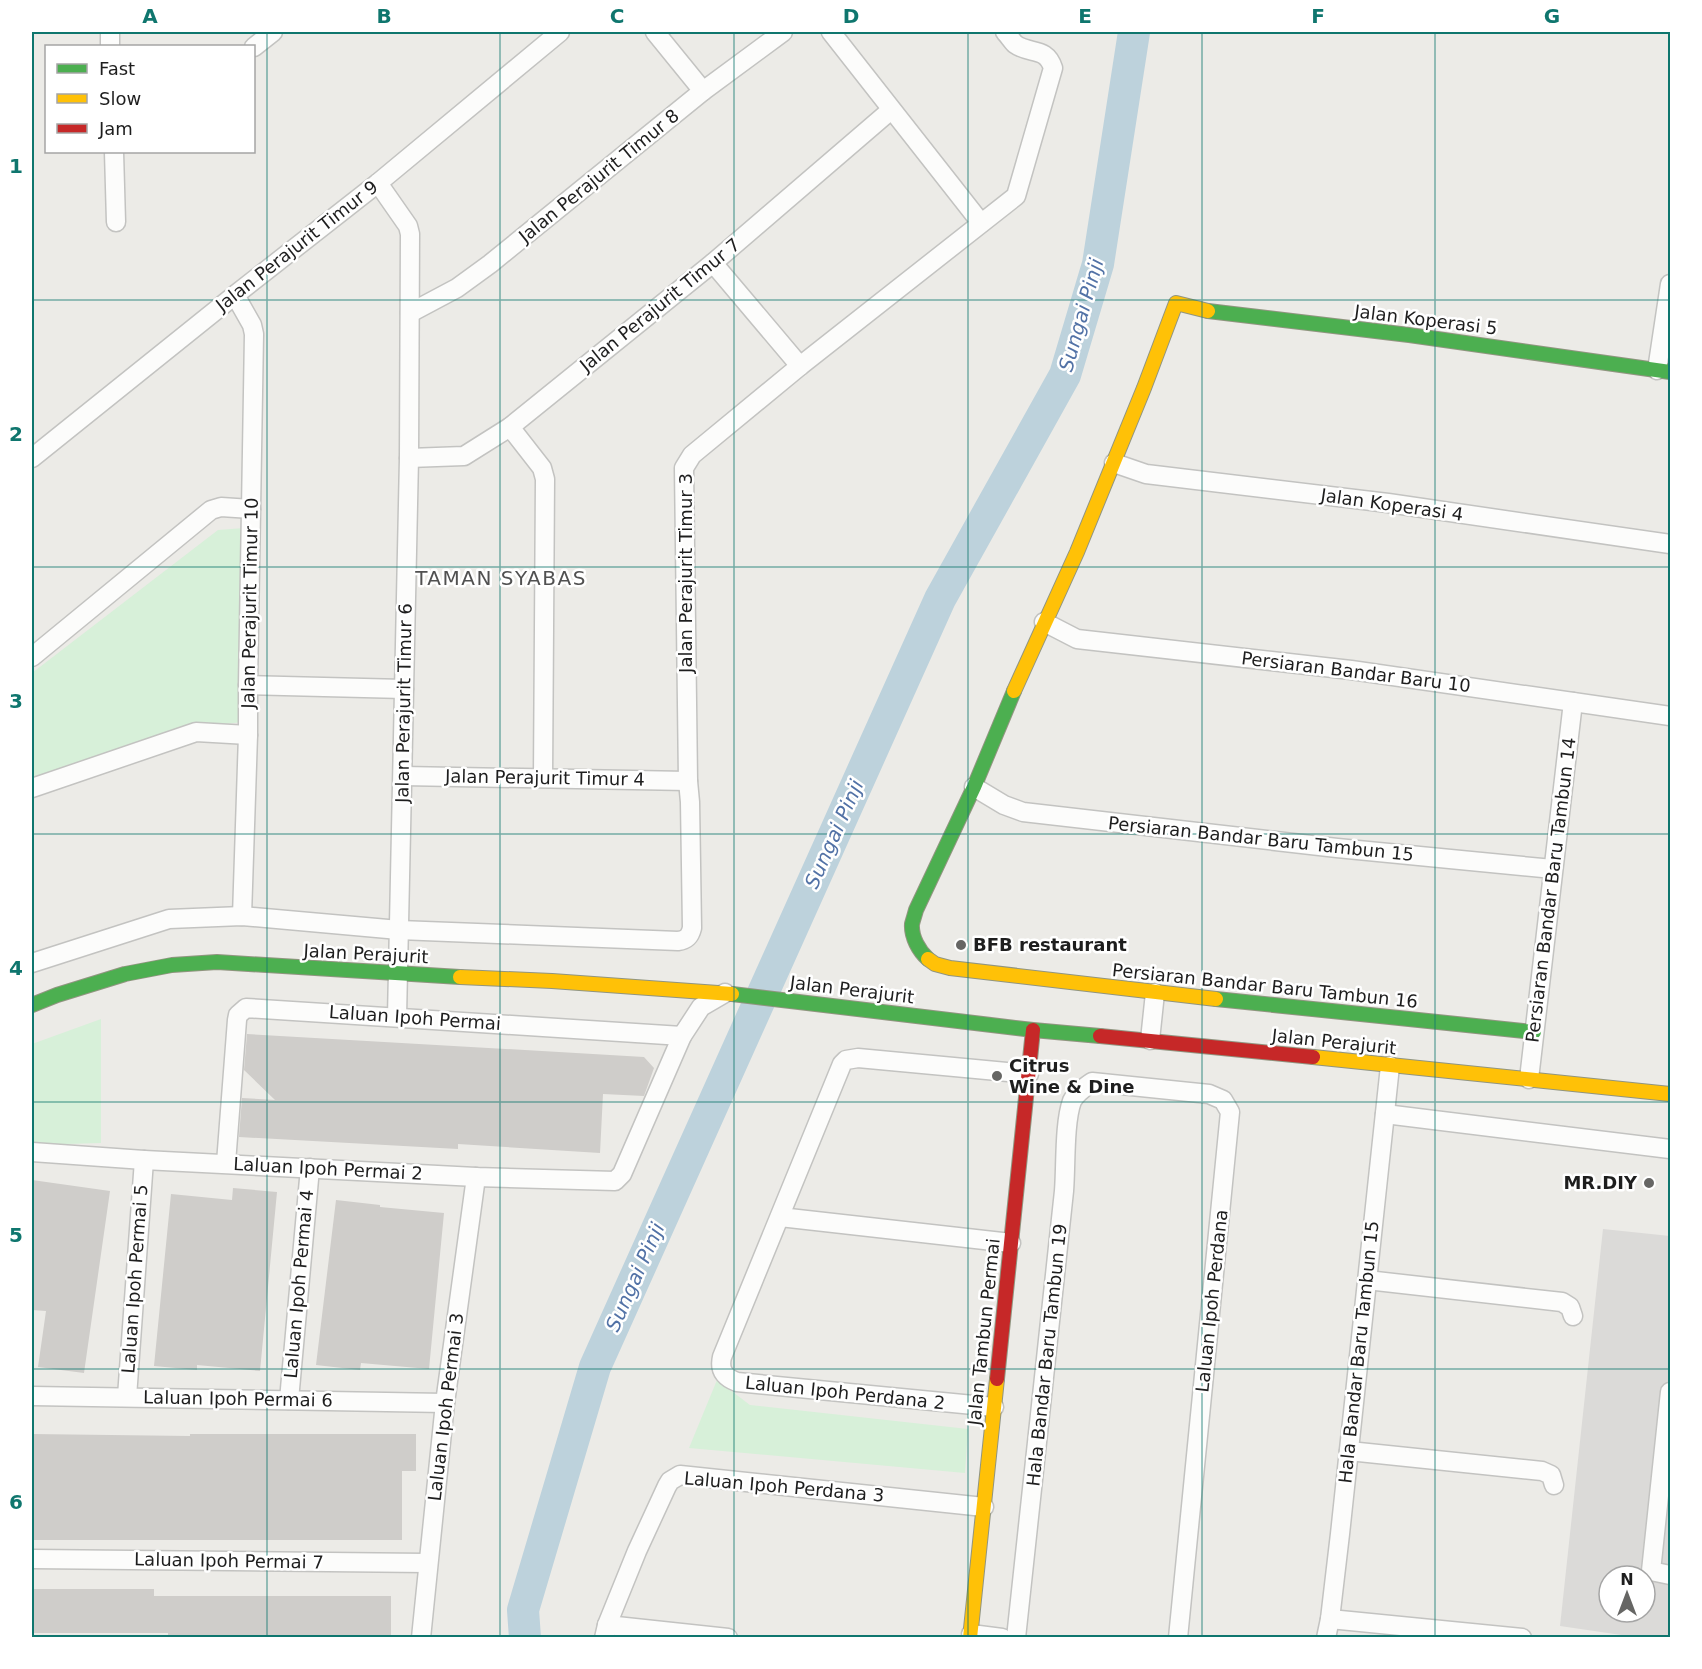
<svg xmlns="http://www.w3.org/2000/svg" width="1702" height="1669" viewBox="0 0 1702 1669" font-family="'DejaVu Sans',sans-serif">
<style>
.residential{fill:#dbdad8;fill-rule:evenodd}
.park{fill:#d7f0d9}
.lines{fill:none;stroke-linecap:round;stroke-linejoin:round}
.river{stroke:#bdd2dc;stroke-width:32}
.building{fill:#cfcdca}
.street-casing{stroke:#c3c3c1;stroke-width:21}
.fast-casing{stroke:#919580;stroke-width:16}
.slow-casing{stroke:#919580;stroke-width:16}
.jam-casing{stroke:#919580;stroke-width:16}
.street{stroke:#fcfcfb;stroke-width:18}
.fast{stroke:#4caf50;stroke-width:14}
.slow{stroke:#ffc107;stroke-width:14}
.jam{stroke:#c62828;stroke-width:14}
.grid{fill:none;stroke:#0f766e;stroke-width:1.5;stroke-opacity:0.55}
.poi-dot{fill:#666664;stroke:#fff;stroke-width:2}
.labels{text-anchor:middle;stroke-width:5;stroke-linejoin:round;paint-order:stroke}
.street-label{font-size:18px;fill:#1e1e1e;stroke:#fff}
.poi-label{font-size:18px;font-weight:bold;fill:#1e1e1e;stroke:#fff;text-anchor:start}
.water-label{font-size:20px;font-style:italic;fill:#5272a6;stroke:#fff}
.neighbourhood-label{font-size:20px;letter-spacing:1.5px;fill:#515151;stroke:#fff}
.neatline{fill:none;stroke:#0f766e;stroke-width:2}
.grid-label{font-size:20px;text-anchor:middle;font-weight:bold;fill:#0f766e}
</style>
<rect width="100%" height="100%" fill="#ecebe7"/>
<path class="residential" d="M1603,1229L1670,1236V1637H1635L1560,1626ZM1609,1576H1645V1612H1609Z"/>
<g class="park">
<path d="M244,528L243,722L171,730L32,784V673L218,530Z"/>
<path d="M101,1019V1143L32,1145V1044Z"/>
<path d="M717,1380L750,1405L968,1429L965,1473L689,1448Z"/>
</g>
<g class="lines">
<path class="river" d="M525,1638L523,1610L595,1367L940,599L1065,375L1098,264L1134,32"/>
</g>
<g class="building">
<path d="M247,1034L644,1057L654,1068L644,1096L603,1094L600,1153L458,1144V1149L239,1137L242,1098L275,1100L244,1070Z"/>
<path d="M32,1180L110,1191L84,1373L38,1367L46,1311L32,1310Z"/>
<path d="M233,1188L277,1192L260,1371L197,1365V1370L154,1366L171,1194L232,1200Z"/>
<path d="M336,1200L380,1205V1207L444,1213L429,1369L361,1363L360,1370L316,1365Z"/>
<path d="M32,1434L190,1436V1434H416V1471H402V1540H32Z"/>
<path d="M32,1589H154V1596H391V1636H168V1633H32Z"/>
</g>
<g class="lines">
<g class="street-casing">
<g id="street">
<path d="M110,32V46"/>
<path d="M655,32L703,91"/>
<path d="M831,32L981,223"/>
<path d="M254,47L273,32"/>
<path d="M114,152L116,222"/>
<path d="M378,183L408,226L410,234L409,458L397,1017"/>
<path d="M713,263L800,366"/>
<path d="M235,295L252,325L254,334L248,685V735L242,916"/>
<path d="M410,313L457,288L490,264L703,91L783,32"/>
<path d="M1657,370L1670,284"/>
<path d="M510,427L542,468L545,479L543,778"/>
<path d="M32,458L235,295L378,183L560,32"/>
<path d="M409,458L464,456L510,427L713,263L891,110"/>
<path d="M1114,463L1146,474L1388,503L1670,544"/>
<path d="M1044,622L1077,639L1351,670L1670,716"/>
<path d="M32,657L211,510L221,507L251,509"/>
<path d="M248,685L404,689"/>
<path d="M403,776L688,781"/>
<path d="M974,787L1004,805L1023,812L1337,848L1553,869"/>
<path d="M32,788L196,732L248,735"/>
<path d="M32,963L169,919L242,916L399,930L678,941C687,940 690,936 692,928L690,802L688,781L684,468L692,455L800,366L1016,196L1053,68C1046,46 1030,55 1015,44C1012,41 1008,35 1005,32"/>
<path d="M1150,1040L1155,993"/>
<path d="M1529,1079L1573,702"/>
<path d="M1385,1114L1670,1149"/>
<path d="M32,1152L144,1160L476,1177L615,1181L622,1174L682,1036L701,1007L725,993"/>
<path d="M226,1163L237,1020L238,1015L246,1008L682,1036"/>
<path d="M780,1217L1011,1243"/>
<path d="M1367,1280L1562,1302L1570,1307L1573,1316"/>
<path d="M1670,1392L1651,1571L1670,1575"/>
<path d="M32,1396L445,1403"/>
<path d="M127,1397L144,1160"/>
<path d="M289,1400L310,1168"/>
<path d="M994,1407L737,1382C724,1377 719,1370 722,1357L842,1064L846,1060L858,1058L1029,1074"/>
<path d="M1349,1451L1542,1471L1551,1475L1554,1485"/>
<path d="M32,1559L427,1563"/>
<path d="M1330,1619L1522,1638"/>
<path d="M607,1625L728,1638"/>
<path d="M971,1634L1002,1638"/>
<path d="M421,1638L445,1403L476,1177"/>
<path d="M604,1638L607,1625L637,1551L667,1486L670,1481L680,1475L984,1507"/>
<path d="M1016,1638L1064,1191C1066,1167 1064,1123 1072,1101C1076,1093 1085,1087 1092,1082L1209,1094L1223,1100L1230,1112L1178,1638"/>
<path d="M1326,1638L1330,1619L1340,1534L1390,1066"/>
</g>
</g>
<g class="fast-casing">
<g id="fast">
<path d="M1208,311L1409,335L1670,372"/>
<path d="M928,959C919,951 911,937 912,924C913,920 915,914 916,910L974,787L1014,691"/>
<path d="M732,994L1033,1030L1100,1036"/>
<path d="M1216,999L1534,1032"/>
<path d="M32,1005L57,995L125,974L172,965L217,962L460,977"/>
</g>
</g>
<g class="slow-casing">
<g id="slow">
<path d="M1014,691L1077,552L1144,388L1176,303L1208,311"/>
<path d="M928,959L935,964L950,968L1216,999"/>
<path d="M460,977L552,981L732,994"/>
<path d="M1313,1057L1670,1094"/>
<path d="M970,1638L997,1379"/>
</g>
</g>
<g class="jam-casing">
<g id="jam">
<path d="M1100,1036L1313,1057"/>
<path d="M997,1379L1033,1030"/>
</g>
</g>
<use href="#street" class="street"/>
<use href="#fast" class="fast"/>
<use href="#slow" class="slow"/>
<use href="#jam" class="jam"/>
</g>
<path class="grid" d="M267,32V1638M500,32V1638M734,32V1638M968,32V1638M1202,32V1638M1435,32V1638M32,300H1670M32,567H1670M32,834H1670M32,1102H1670M32,1369H1670"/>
<g class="poi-dot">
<circle cx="961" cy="945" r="6"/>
<circle cx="997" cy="1076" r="6"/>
<circle cx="1649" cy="1183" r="6"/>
</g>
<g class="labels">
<g class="street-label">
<text transform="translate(599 176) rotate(-39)" y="6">Jalan Perajurit Timur 8</text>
<text transform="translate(297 246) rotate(-38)" y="6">Jalan Perajurit Timur 9</text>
<text transform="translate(660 305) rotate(-39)" y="6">Jalan Perajurit Timur 7</text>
<text transform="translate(1426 320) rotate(7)" y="6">Jalan Koperasi 5</text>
<text transform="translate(1392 505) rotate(8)" y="6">Jalan Koperasi 4</text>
<text transform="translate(686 573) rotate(-90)" y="6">Jalan Perajurit Timur 3</text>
<text transform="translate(250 603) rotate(-89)" y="6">Jalan Perajurit Timur 10</text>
<text transform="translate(1356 672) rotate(7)" y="6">Persiaran Bandar Baru 10</text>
<text transform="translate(404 703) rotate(-89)" y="6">Jalan Perajurit Timur 6</text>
<text transform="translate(545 778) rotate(1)" y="6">Jalan Perajurit Timur 4</text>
<text transform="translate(1261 839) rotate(6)" y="6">Persiaran Bandar Baru Tambun 15</text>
<text transform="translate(1551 890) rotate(-83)" y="6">Persiaran Bandar Baru Tambun 14</text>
<text transform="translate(366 954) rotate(3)" y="6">Jalan Perajurit</text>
<text transform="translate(1265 986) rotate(6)" y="6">Persiaran Bandar Baru Tambun 16</text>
<text transform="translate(852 990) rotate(7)" y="6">Jalan Perajurit</text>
<text transform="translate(415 1018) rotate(4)" y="6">Laluan Ipoh Permai</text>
<text transform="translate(1334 1042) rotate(6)" y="6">Jalan Perajurit</text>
<text transform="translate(328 1169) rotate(3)" y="6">Laluan Ipoh Permai 2</text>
<text transform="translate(135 1279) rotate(-86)" y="6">Laluan Ipoh Permai 5</text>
<text transform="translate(299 1284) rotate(-85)" y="6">Laluan Ipoh Permai 4</text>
<text transform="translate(1212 1301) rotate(-84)" y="6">Laluan Ipoh Perdana</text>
<text transform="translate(984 1332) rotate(-84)" y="6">Jalan Tambun Permai</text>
<text transform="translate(1359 1352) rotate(-84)" y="6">Hala Bandar Baru Tambun 15</text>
<text transform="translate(1047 1355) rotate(-84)" y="6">Hala Bandar Baru Tambun 19</text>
<text transform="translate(845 1393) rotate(6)" y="6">Laluan Ipoh Perdana 2</text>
<text transform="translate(238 1399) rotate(1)" y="6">Laluan Ipoh Permai 6</text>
<text transform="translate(446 1407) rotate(-83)" y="6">Laluan Ipoh Permai 3</text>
<text transform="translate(784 1487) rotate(5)" y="6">Laluan Ipoh Perdana 3</text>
<text transform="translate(229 1561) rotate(1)" y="6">Laluan Ipoh Permai 7</text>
</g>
<g class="poi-label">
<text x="973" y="951">BFB restaurant</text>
<text x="1009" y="1072">Citrus<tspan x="1009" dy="21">Wine &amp; Dine</tspan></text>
<text x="1637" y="1189" text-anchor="end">MR.DIY</text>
</g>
<g class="water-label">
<text transform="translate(1081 315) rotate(-74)" y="7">Sungai Pinji</text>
<text transform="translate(834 834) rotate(-66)" y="7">Sungai Pinji</text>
<text transform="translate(635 1277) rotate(-66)" y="7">Sungai Pinji</text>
</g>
<g class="neighbourhood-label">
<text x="501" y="585">TAMAN SYABAS</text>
</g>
</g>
<rect width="1702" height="1669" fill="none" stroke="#ffffff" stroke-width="66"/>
<rect x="45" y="45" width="210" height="108" fill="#ffffff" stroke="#a5a5a5" stroke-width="1.5"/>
<rect x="57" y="64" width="30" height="9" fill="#4caf50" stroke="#a5a5a5" stroke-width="1.5"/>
<text x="99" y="75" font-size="18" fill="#1e1e1e">Fast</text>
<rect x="57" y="94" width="30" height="9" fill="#ffc107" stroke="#a5a5a5" stroke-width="1.5"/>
<text x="99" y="105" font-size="18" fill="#1e1e1e">Slow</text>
<rect x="57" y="124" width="30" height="9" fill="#c62828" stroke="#a5a5a5" stroke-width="1.5"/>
<text x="99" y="135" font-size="18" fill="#1e1e1e">Jam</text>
<g transform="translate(1627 1594)"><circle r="28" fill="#ffffff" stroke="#a5a5a5" stroke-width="1.5"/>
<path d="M0-4.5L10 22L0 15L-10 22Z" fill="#666664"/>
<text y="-9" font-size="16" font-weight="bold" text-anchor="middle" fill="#1e1e1e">N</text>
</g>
<rect x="33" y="33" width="1636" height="1603" class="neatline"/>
<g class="grid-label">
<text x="150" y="23">A</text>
<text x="384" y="23">B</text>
<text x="617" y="23">C</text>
<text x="851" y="23">D</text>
<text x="1085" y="23">E</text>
<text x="1318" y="23">F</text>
<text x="1552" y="23">G</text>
<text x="16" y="173">1</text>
<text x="16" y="441">2</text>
<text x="16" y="708">3</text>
<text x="16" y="975">4</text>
<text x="16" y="1242">5</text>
<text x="16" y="1509">6</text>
</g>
</svg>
